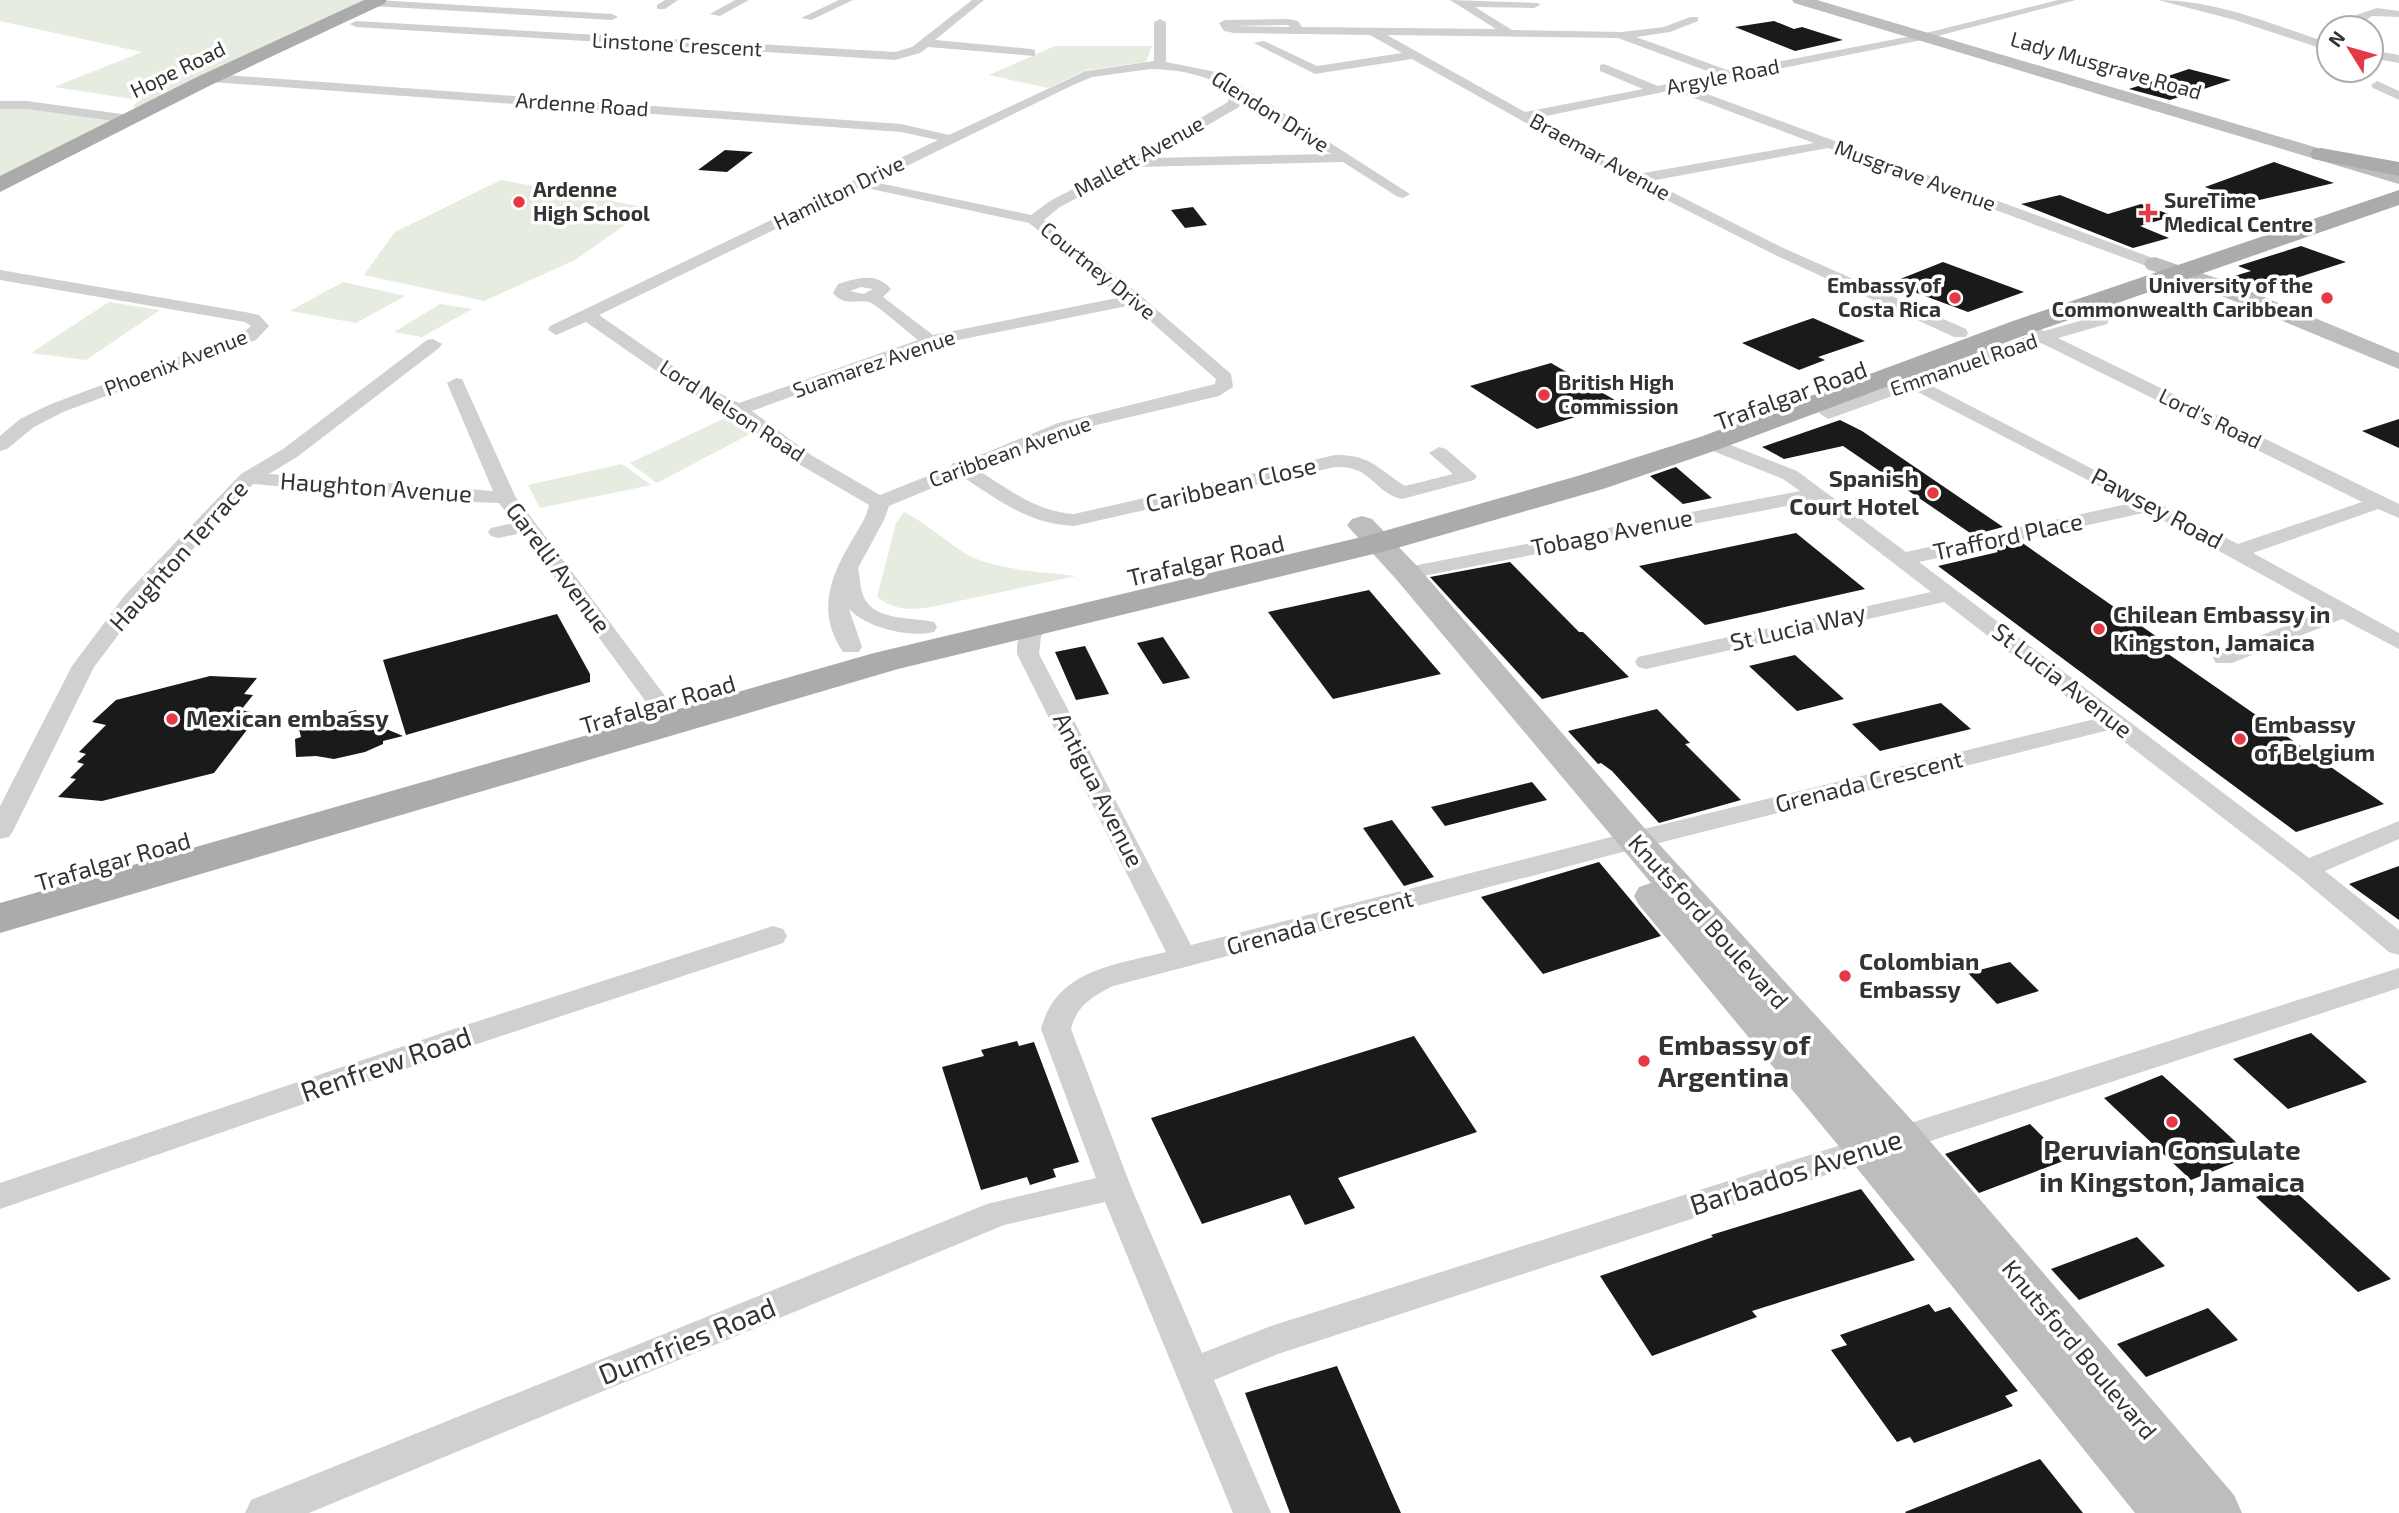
<svg xmlns="http://www.w3.org/2000/svg" width="2399" height="1513" viewBox="0 0 2399 1513" font-family="'Exo 2',sans-serif">
<style>
.green{fill:#e6ecdf}
.building{fill:#1a1a1a}
.lines{fill:none;stroke-linecap:round;stroke-linejoin:round}
.minor{fill:#d0d0d0;fill-rule:evenodd}
.secondary{fill:#bdbdbd;fill-rule:evenodd}
.primary{fill:#ababab;fill-rule:evenodd}
.poi-dot{fill:#e63946;stroke:#fff;stroke-width:2.5}
.labels{text-anchor:middle;stroke-width:7;stroke-linejoin:round;paint-order:stroke}
.far-street-label{font-size:21px;fill:#333;stroke:#fff}
.far-poi-label{font-size:21px;font-weight:bold;fill:#333;stroke:#fff;text-anchor:start}
.street-label{font-size:24px;fill:#333;stroke:#fff}
.poi-label{font-size:24px;font-weight:bold;fill:#333;stroke:#fff;text-anchor:start}
.near-poi-label{font-size:28px;font-weight:bold;fill:#333;stroke:#fff;text-anchor:start}
.near-street-label{font-size:28px;fill:#333;stroke:#fff}
</style>
<rect width="100%" height="100%" fill="#fff"/>
<g class="green">
<path d="M0,0H372L136,110L134,105L139,100L54,87L142,52L0,21Z"/>
<path d="M1055,46H1152L1146,62L1087,70L1048,88L989,75Z"/>
<path d="M13,107L118,119L0,178V109Z"/>
<path d="M501,180L649,208L575,260L484,301L364,275L395,232Z"/>
<path d="M343,282L405,296L356,323L290,311Z"/>
<path d="M109,302L160,310L86,360L31,353Z"/>
<path d="M440,304L472,309L422,337L394,332Z"/>
<path d="M725,418L750,434L657,483L630,463Z"/>
<path d="M622,464L651,485L540,508L528,485Z"/>
<path d="M904,512C928,524 946,542 968,555C995,570 1045,572 1076,576L931,607C910,610 895,611 877,597L896,523Z"/>
</g>
<g class="building">
<path d="M1774,21L1794,29L1802,27L1843,40L1795,51L1735,27Z"/>
<path d="M2189,69L2231,80L2170,100L2129,89Z"/>
<path d="M725,150L753,152L727,172L698,170Z"/>
<path d="M2274,162L2334,183L2246,203L2205,187Z"/>
<path d="M2060,195L2108,214L2141,204L2174,216L2140,226L2169,238L2133,248L2021,204Z"/>
<path d="M1193,207L1207,225L1185,228L1171,210Z"/>
<path d="M2301,246L2346,262L2262,289L2231,277L2251,271L2238,266Z"/>
<path d="M1943,262L2024,292L1968,312L1890,283Z"/>
<path d="M1813,318L1865,341L1818,357L1825,360L1799,370L1742,343Z"/>
<path d="M1551,363L1620,403L1537,429L1470,386Z"/>
<path d="M2399,419V448L2362,431Z"/>
<path d="M1840,420L1862,431L2003,527L1973,535L1843,446L1784,459L1762,447Z"/>
<path d="M1676,467L1698,486L1712,498L1683,504L1650,476Z"/>
<path d="M1796,533L1865,589L1705,625L1639,566Z"/>
<path d="M2021,542L2160,639L2151,642L2384,804L2296,832L1938,566L1998,552L1993,548Z"/>
<path d="M1510,562L1579,632H1583L1629,677L1542,699L1430,577Z"/>
<path d="M1369,590L1441,674L1333,699L1268,612Z"/>
<path d="M557,614L590,674V682L406,735L383,660Z"/>
<path d="M1163,637L1190,678L1163,684L1137,643Z"/>
<path d="M1085,646L1109,694L1076,700L1055,652Z"/>
<path d="M1795,655L1844,699L1797,711L1749,666Z"/>
<path d="M210,676L257,678L244,694L253,695L241,710L259,714L214,773L102,801L58,797L76,779L70,778L84,764L77,762L86,754L79,752L106,725L92,722L116,700Z"/>
<path d="M1941,703L1971,729L1880,751L1852,724Z"/>
<path d="M1657,709L1690,743L1685,744L1741,800L1659,823L1612,771L1601,763L1598,764L1568,731Z"/>
<path d="M356,710L362,724L372,723L403,736L383,741V744L365,752L334,759L316,756L296,757L295,739L301,737L298,725Z"/>
<path d="M1532,782L1547,800L1445,826L1431,807Z"/>
<path d="M1392,820L1434,877L1404,886L1363,828Z"/>
<path d="M1599,862L1661,936L1543,974L1481,897Z"/>
<path d="M2399,866V920L2349,884Z"/>
<path d="M2010,962L2039,991L1997,1004L1968,973Z"/>
<path d="M2311,1033L2367,1082L2288,1109L2233,1059Z"/>
<path d="M1414,1036L1477,1132L1338,1178L1355,1208L1305,1225L1290,1195L1202,1224L1151,1118Z"/>
<path d="M1017,1041L1019,1046L1034,1042L1079,1162L1053,1169L1056,1177L1030,1185L1027,1177L981,1190L942,1067L984,1056L981,1050Z"/>
<path d="M2162,1075L2200,1109L2251,1156L2191,1180L2104,1098Z"/>
<path d="M2030,1124L2066,1160L1979,1193L1945,1154Z"/>
<path d="M2287,1184L2391,1279L2358,1292L2256,1197Z"/>
<path d="M1861,1189L1915,1260L1752,1311L1757,1317L1652,1356L1600,1276L1713,1237L1711,1235Z"/>
<path d="M2137,1237L2165,1266L2079,1300L2051,1269Z"/>
<path d="M1929,1304L1935,1312L1950,1307L2018,1391L2005,1396L2013,1406L1914,1443L1910,1437L1897,1442L1831,1350L1847,1345L1840,1335Z"/>
<path d="M2208,1308L2238,1340L2146,1377L2117,1344Z"/>
<path d="M1337,1366L1392,1493L1401,1513H1290L1245,1393Z"/>
<path d="M2040,1459L2083,1513H1906L1905,1512Z"/>
</g>
<g class="lines">
<g class="minor">
<path d="M377,0L612,14L618,17L612,20L372,6L366,3Z"/>
<path d="M665,0H678L665,9H657V5Z"/>
<path d="M735,0H749L720,16L710,14Z"/>
<path d="M839,0H853L811,20L801,18Z"/>
<path d="M972,0H984L935,40L1031,49L1035,50V56L928,47L920,53L895,60L356,27L350,24L356,21L895,52L912,47Z"/>
<path d="M1450,0L1538,3L1540,5L1534,8L1475,7L1512,30L1622,32L1664,27L1690,17H1698V21L1670,32L1636,37L1730,71L1922,34L2058,0H2076L1922,40L1688,87L2161,261L2163,264L2155,269L2149,267L1828,148L1650,181L1781,247L1966,329L1968,333L1966,337H1954L1771,253L1631,182L1412,59L1315,74L1254,43L1264,41L1317,66L1402,53L1370,35L1234,33L1224,31L1219,23L1225,20L1288,19L1298,21L1302,27L1496,29ZM1288,25L1290,27L1232,26ZM1387,35L1618,38L1715,74L1658,86L1604,64L1600,65V71L1643,89L1525,112ZM1673,90L1814,143L1638,174L1536,118Z"/>
<path d="M2158,0C2216,0 2274,25 2329,43V51L2235,20Z"/>
<path d="M2377,8L2399,11V17L2372,16L2354,28H2342L2356,15Z"/>
<path d="M1160,19L1166,22V62L1221,73L1410,194L1403,198L1398,197L1343,162L1136,167L1060,207L1044,220L1141,296L1231,374L1233,387L1219,396L1071,431L978,470C1008,489 1037,512 1074,514L1335,455C1370,454 1378,469 1405,486L1453,474L1429,453L1439,447L1446,449L1477,476L1474,480L1402,499C1373,492 1372,465 1335,467L1074,526C1028,524 999,500 961,476L889,506L884,520L858,568C860,578 860,592 866,601C879,621 913,617 934,622L937,627L934,632C909,638 867,628 849,609L862,647L859,652H843C816,612 830,577 852,540C859,528 866,519 869,505L797,463L732,414L681,388L586,322L556,335L548,330L550,326L938,140L901,132L211,82L205,78L211,74L901,124L949,135L1086,71L1154,61V22ZM1151,69C1180,70 1205,74 1230,90L1228,102L1128,160L1050,201L1031,215L874,182L1073,85L1092,77ZM1241,97L1331,154L1151,158L1239,107ZM862,187L1029,223L1122,297L933,335L883,297L891,289C876,272 858,278 838,284L833,293C845,307 855,299 869,302C876,304 909,333 918,340L739,403L693,380L599,315ZM861,287L873,289L863,294L850,291ZM1132,305L1216,379L1215,384L1058,423L963,462L953,463L950,467L880,495L811,455L752,411L934,345Z"/>
<path d="M2371,50L2399,55V63L2371,58Z"/>
<path d="M2377,81L2399,91V100L2373,88L2371,85Z"/>
<path d="M0,101H27L129,115L136,119L129,123L27,109H0Z"/>
<path d="M0,270L245,312L259,315L269,326L256,340L63,412L34,427L7,449L0,451V436L20,419L51,404L244,332L251,326L245,322L0,280Z"/>
<path d="M2101,315L2107,316L2109,320L2107,324L2058,338L2399,504V518L2378,509L2253,553L2399,633V649L2342,619L2232,663H2216L2213,658L2216,653L2326,610L2148,512L1919,562L2309,858L2399,821V839L2325,871L2399,930V955L2389,952L2297,875L2109,730L1611,855L1113,986C1092,997 1077,1005 1071,1029L1131,1187L1202,1353L1271,1326L2399,968V988L1278,1354L1214,1380L1271,1513H1233L1105,1202L1004,1225L309,1513H245L251,1500L987,1204L1096,1178L1041,1029C1057,969 1115,965 1166,952L1017,654C1016,635 1027,613 1049,618L1052,623L1041,636L1039,654L1191,945L1611,837L2095,719L1944,602L1646,669L1638,667L1635,662L1638,657L1931,592L1813,501L1407,579L1400,577L1396,573L1400,569L1407,567L1800,491L1783,479L1703,447L1701,443L1710,437L1797,471L1906,552L2132,503L1912,389L1834,417L1828,419L1819,413L1822,409L2028,336L2014,327L2016,323H2028L2044,331ZM2041,343L2362,502L2238,544L1928,384Z"/>
<path d="M433,339L442,344L439,348L297,457L269,474L493,491L447,383L456,378L462,379L515,496L668,700L672,705L668,710H652L522,533L498,538L491,536L488,532L491,528L514,523L499,503L444,501L253,484L141,605L94,667L13,831L9,837L0,839V806L72,666L125,595L241,474L283,449L427,340Z"/>
<path d="M773,926L783,929L787,936L783,943L483,1042L0,1209V1183L463,1026Z"/>
</g>
<g class="secondary">
<path d="M1792,0H1817L2399,172V184L1794,3Z"/>
<path d="M2155,257L2228,282L2399,353V369L2212,292L2147,269L2144,264L2147,259Z"/>
<path d="M1362,516L1372,519L1418,567L1647,831L1917,1126L2234,1495L2242,1513H2135L1852,1162L1639,905L1634,896L1639,887L1651,883L1396,579L1352,531L1347,525L1352,519Z"/>
</g>
<g class="primary">
<path d="M364,0H387L384,4L211,85L0,192V176L197,77Z"/>
<path d="M2321,148L2399,162V176L2313,159L2310,154L2313,149Z"/>
<path d="M2399,190V205L2031,333L1720,449L1603,489L1390,550L898,669L0,933V903L874,653L1370,535L1581,475L1700,437L2013,321Z"/>
</g>
</g>
<g class="poi-dot">
<circle cx="519" cy="202" r="7"/>
<path d="M2144.5 202.5h7v7h7v7h-7v7h-7v-7h-7v-7h7z"/>
<circle cx="1955" cy="298" r="7"/>
<circle cx="2327" cy="298" r="7"/>
<circle cx="1544" cy="395" r="7"/>
<circle cx="1933" cy="493" r="7"/>
<circle cx="2099" cy="629" r="7"/>
<circle cx="172" cy="719" r="7"/>
<circle cx="2240" cy="739" r="7"/>
<circle cx="1845" cy="976" r="7"/>
<circle cx="1644" cy="1061" r="7"/>
<circle cx="2172" cy="1122" r="7"/>
</g>
<g class="labels">
<g class="far-street-label">
<text transform="translate(677 45) rotate(3)" y="7">Linstone Crescent</text>
<text transform="translate(2106 66) rotate(16)" y="7">Lady Musgrave Road</text>
<text transform="translate(178 70) rotate(-26)" y="7">Hope Road</text>
<text transform="translate(1723 77) rotate(-11)" y="7">Argyle Road</text>
<text transform="translate(582 105) rotate(4)" y="7">Ardenne Road</text>
<text transform="translate(1270 112) rotate(32)" y="7">Glendon Drive</text>
<text transform="translate(1139 157) rotate(-29)" y="7">Mallett Avenue</text>
<text transform="translate(1600 157) rotate(29)" y="7">Braemar Avenue</text>
<text transform="translate(1915 176) rotate(20)" y="7">Musgrave Avenue</text>
<text transform="translate(839 193) rotate(-26)" y="7">Hamilton Drive</text>
<text transform="translate(1098 271) rotate(39)" y="7">Courtney Drive</text>
<text transform="translate(176 363) rotate(-21)" y="7">Phoenix Avenue</text>
<text transform="translate(874 364) rotate(-19)" y="7">Suamarez Avenue</text>
<text transform="translate(1964 365) rotate(-19)" y="7">Emmanuel Road</text>
<text transform="translate(732 411) rotate(33)" y="7">Lord Nelson Road</text>
<text transform="translate(2210 419) rotate(26)" y="7">Lord's Road</text>
<text transform="translate(1010 452) rotate(-20)" y="7">Caribbean Avenue</text>
</g>
<g class="far-poi-label">
<text x="533" y="197">Ardenne<tspan x="533" dy="24">High School</tspan></text>
<text x="2164" y="208">SureTime<tspan x="2164" dy="24">Medical Centre</tspan></text>
<text x="1941" y="293" text-anchor="end">Embassy of<tspan x="1941" dy="24">Costa Rica</tspan></text>
<text x="2313" y="293" text-anchor="end">University of the<tspan x="2313" dy="24">Commonwealth Caribbean</tspan></text>
<text x="1558" y="390">British High<tspan x="1558" dy="24">Commission</tspan></text>
</g>
<g class="street-label">
<text transform="translate(1791 396) rotate(-20)" y="8">Trafalgar Road</text>
<text transform="translate(1231 485) rotate(-13)" y="8">Caribbean Close</text>
<text transform="translate(376 488) rotate(4)" y="8">Haughton Avenue</text>
<text transform="translate(2157 509) rotate(28)" y="8">Pawsey Road</text>
<text transform="translate(1612 533) rotate(-11)" y="8">Tobago Avenue</text>
<text transform="translate(2008 537) rotate(-12)" y="8">Trafford Place</text>
<text transform="translate(179 556) rotate(-48)" y="8">Haughton Terrace</text>
<text transform="translate(1206 561) rotate(-13)" y="8">Trafalgar Road</text>
<text transform="translate(558 568) rotate(53)" y="8">Garelli Avenue</text>
<text transform="translate(1798 628) rotate(-13)" y="8">St Lucia Way</text>
<text transform="translate(2062 681) rotate(38)" y="8">St Lucia Avenue</text>
<text transform="translate(658 705) rotate(-16)" y="8">Trafalgar Road</text>
<text transform="translate(1869 782) rotate(-14)" y="8">Grenada Crescent</text>
<text transform="translate(1098 790) rotate(63)" y="8">Antigua Avenue</text>
<text transform="translate(113 862) rotate(-16)" y="8">Trafalgar Road</text>
<text transform="translate(1708 922) rotate(48)" y="8">Knutsford Boulevard</text>
<text transform="translate(1320 923) rotate(-15)" y="8">Grenada Crescent</text>
<text transform="translate(2079 1350) rotate(50)" y="8">Knutsford Boulevard</text>
</g>
<g class="poi-label">
<text x="1919" y="487" text-anchor="end">Spanish<tspan x="1919" dy="28">Court Hotel</tspan></text>
<text x="2113" y="623">Chilean Embassy in<tspan x="2113" dy="28">Kingston, Jamaica</tspan></text>
<text x="186" y="727">Mexican embassy</text>
<text x="2254" y="733">Embassy<tspan x="2254" dy="28">of Belgium</tspan></text>
<text x="1859" y="970">Colombian<tspan x="1859" dy="28">Embassy</tspan></text>
</g>
<g class="near-poi-label">
<text x="1658" y="1055">Embassy of<tspan x="1658" dy="32">Argentina</tspan></text>
<text x="2172" y="1160" text-anchor="middle">Peruvian Consulate<tspan x="2172" dy="32">in Kingston, Jamaica</tspan></text>
</g>
<g class="near-street-label">
<text transform="translate(386 1064) rotate(-19)" y="10">Renfrew Road</text>
<text transform="translate(1796 1172) rotate(-18)" y="10">Barbados Avenue</text>
<text transform="translate(687 1341) rotate(-22)" y="10">Dumfries Road</text>
</g>
</g>
<g transform="translate(2350 49) rotate(307)"><circle r="33" fill="#ffffff" stroke="#adadad" stroke-width="2"/>
<path d="M0-5L12 26L0 18L-12 26Z" fill="#e63946"/>
<text y="-10" font-size="19" font-weight="bold" text-anchor="middle" fill="#333333">N</text>
</g>
</svg>
